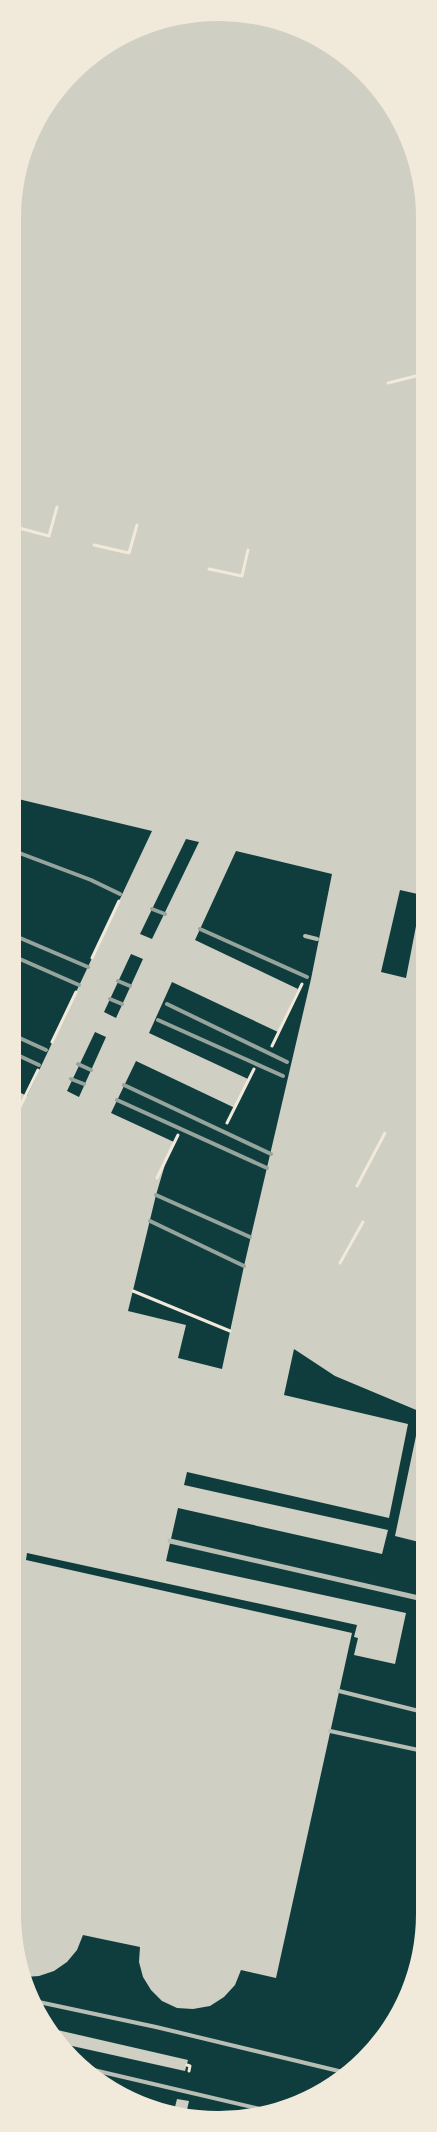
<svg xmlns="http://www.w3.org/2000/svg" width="437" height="2132" font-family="Literata,serif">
<rect width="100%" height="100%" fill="#0f3d3e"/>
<g fill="#cfcfc3" fill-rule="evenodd">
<path d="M245 14 310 34 364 73 403 128 424 205 423 1543 395 1536 421 1412 335 1376 294 1349 284 1395 408 1424 389 1518 187 1472 184 1485 388 1530 382 1554 178 1508 166 1561 406 1613 395 1664 354 1655 358 1638 354 1637 357 1625 27 1553 26 1560 352 1633 276 1978 241 1970 235 1985 224 1997 210 2006 193 2009 177 2008 162 2001 151 1990 143 1977 139 1962 140 1947 97 1938 83 1935 77 1950 67 1962 54 1971 39 1976 25 1977 12 1914 13 1617 16 1604 13 1603V1089L27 1096 152 831 14 798V192L40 116 93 55 165 20ZM186 839 199 842 152 939 140 934ZM236 851 332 874 311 979 244 1266 222 1369 178 1358 186 1325 128 1311 156 1195 166 1161 174 1142 111 1113 136 1061 235 1108 248 1079 149 1033 172 982 278 1032 298 989 195 940ZM400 890 422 895 406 978 381 972ZM131 954 143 959 116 1018 104 1012ZM95 1032 106 1037 79 1097 67 1091Z"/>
<path d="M53 2029 188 2060 185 2071 63 2044Z"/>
<path d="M177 2099 189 2101 186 2114 174 2111Z"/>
</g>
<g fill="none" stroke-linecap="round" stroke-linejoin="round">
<g stroke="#f1e9da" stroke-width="3">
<path d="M388 383 424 374"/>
<path d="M19 528 49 536 57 507"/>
<path d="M94 545 129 553 137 525"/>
<path d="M209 569 242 576 248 550"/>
<path d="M92 958 119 901"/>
<path d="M52 1042 76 992"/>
<path d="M272 1046 302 984"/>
<path d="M15 1117 38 1070"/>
<path d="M227 1123 254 1069"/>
<path d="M157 1178 178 1135"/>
<path d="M357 1186 385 1133"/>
<path d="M340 1263 363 1222"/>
<path d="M133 1291 230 1331"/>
<path d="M187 2065 190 2066 189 2071"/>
</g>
<g stroke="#b8beb3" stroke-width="4">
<path d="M305 936 317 939"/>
<path d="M339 1691 423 1712"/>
<path d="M330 1731 423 1751"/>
<path d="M34 2001 156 2027 347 2073"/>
<path d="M85 2068 269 2111"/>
</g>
<path stroke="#b8beb3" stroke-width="5" d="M170 1541 423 1599"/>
<g stroke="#97a49c" stroke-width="4">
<path d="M14 851 91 880 120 894"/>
<path d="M152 909 165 914"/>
<path d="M200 929 307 977"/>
<path d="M13 935 88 967"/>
<path d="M13 956 79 985"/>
<path d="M118 981 130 986"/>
<path d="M110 999 122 1004"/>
<path d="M167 1004 287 1062"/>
<path d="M158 1020 283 1076"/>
<path d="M13 1035 46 1050"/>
<path d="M13 1053 39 1065"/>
<path d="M78 1064 91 1070"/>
<path d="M71 1079 84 1084"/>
<path d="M124 1085 271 1154"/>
<path d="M117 1100 267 1168"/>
<path d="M156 1195 250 1237"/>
<path d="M150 1221 244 1266"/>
</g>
</g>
<path d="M0 0H437V2132H0ZM218 21H219A197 197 0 0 1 416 218V1914A197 197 0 0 1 219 2111H218A197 197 0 0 1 21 1914V218A197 197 0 0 1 218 21Z" fill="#f1e9da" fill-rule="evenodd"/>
</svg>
